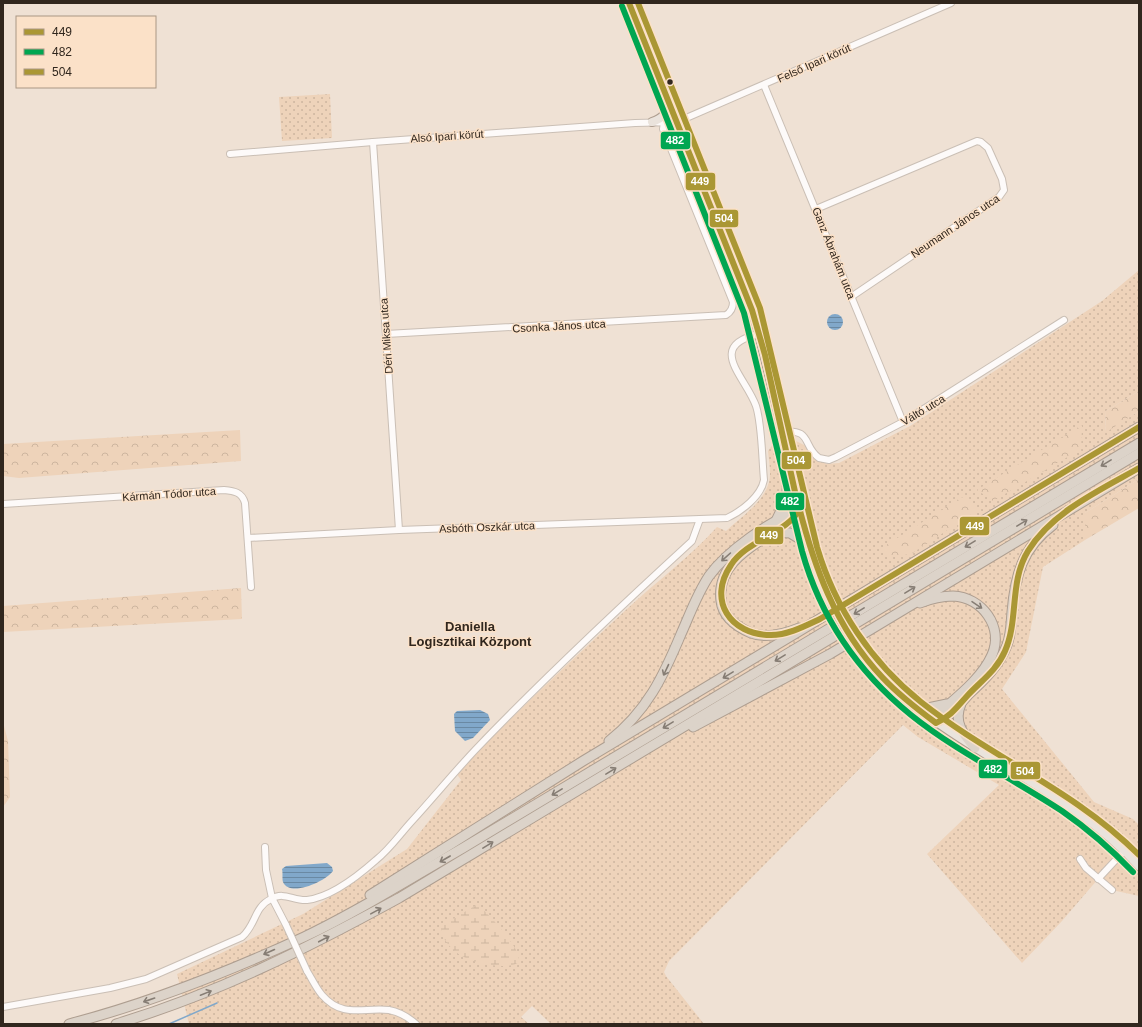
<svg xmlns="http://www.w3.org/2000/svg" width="1142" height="1027" font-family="Helvetica,sans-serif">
<defs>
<pattern id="green-dots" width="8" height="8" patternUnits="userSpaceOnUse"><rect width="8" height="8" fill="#eed3ba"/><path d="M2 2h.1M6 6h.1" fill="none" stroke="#cdb59f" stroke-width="1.8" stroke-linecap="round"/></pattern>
<pattern id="forest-crowns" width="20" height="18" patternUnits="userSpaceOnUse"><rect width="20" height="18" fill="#eed3ba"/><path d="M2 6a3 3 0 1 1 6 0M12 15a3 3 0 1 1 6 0" fill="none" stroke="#cdb59f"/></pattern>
<pattern id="wetland-marsh" width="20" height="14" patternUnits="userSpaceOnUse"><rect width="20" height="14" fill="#eed3ba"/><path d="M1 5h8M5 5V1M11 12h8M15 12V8" fill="none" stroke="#cdb59f"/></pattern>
<pattern id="water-rules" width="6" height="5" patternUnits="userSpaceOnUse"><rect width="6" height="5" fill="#81a8ca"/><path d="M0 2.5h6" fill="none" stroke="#6a89a3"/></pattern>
</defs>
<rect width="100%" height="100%" fill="#efe1d4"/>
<g fill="url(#green-dots)">
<path d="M330 94 332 138 282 141 279 97Z"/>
<path d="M1139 270V391L1106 411 1105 432 1139 411V479L1085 513V540L1043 567 1026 652 1002 689 1094 802 1133 819 1139 825V837L1137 840 1139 843V896L1112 890 1098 879 1062 921 1022 963 927 854 999 785 918 737 903 725 669 961 664 972 666 976 704 1024H551L532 1006 521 1017 529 1024H189L177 974 303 914 407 849 461 780 456 773C512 717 569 662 627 609 657 581 690 557 717 527L726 531C740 518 762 503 768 485 772 475 769 462 768 451L773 444 790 438 806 446 813 457 827 464 839 463 910 426 1102 301Z"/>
</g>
<g fill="url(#forest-crowns)">
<path d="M1139 391V411L1105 433 1106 411Z"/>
<path d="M1082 425 1081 449 993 501 977 490Z"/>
<path d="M240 430 241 461 19 478 3 476V444Z"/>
<path d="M1139 479V508L1085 540V513Z"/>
<path d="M962 497 978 510 911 554 888 557 880 549Z"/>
<path d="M241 588 242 619 3 632V606Z"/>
<path d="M3 722 8 741 10 797 3 807Z"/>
</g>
<path fill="url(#wetland-marsh)" d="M478 904C489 916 521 947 519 962 508 971 473 963 462 956 452 950 440 938 441 926Z"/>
<g fill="url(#water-rules)">
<circle cx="835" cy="322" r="8"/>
<path d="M480 710 488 714 490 720 473 738 465 741 455 731 454 714 457 711Z"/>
<path d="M327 863 332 867 333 871C326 881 290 898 283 882 282 879 283 873 282 869L286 866Z"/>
</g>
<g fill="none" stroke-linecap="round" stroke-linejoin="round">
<path stroke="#81a8ca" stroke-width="1.5" d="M169 1024 217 1003"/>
<defs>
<g id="minor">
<path d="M764 85 903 422"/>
<path d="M373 142 399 530"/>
<path d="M230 154 373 142 635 123 677 122 951 3"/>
<path d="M816 209 977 141 981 142 988 148 1002 179 1004 190 999 197 851 297"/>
<path d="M386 334 726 315C731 312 733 308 733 302L663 129 664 122"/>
<path d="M781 432C813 428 802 446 819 458L829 460 836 457 903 422 1064 320"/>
<path d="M3 504 224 490C234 491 242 492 245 503L251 587"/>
<path d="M248 538 399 530 727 518C742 511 761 496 764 480 762 460 762 424 756 406 746 377 705 346 759 334"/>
<path d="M265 847 266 870 272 898 286 925"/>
<path d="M1080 859 1086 868 1112 890"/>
<path d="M1098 879 1125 850"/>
<path d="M307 971C312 979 316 988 322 995 343 1019 363 1007 389 1010 400 1012 408 1017 416 1024"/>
<path d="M3 1007 110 988 146 979 242 937C256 925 254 907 271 899 284 891 293 901 307 900 332 897 358 876 376 860 390 849 400 834 412 821 434 797 455 771 478 747 546 676 619 608 692 541L700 519"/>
</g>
<g id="major">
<path d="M629 3 752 310C770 370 781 432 796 493 804 528 812 562 826 595"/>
<path d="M652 122C664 118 667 113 668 101"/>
<path d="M861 652C938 749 1058 777 1139 866"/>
</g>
<g id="highway">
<path d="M798 513C794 520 785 524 779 528 753 546 716 563 721 601 723 618 737 627 751 633 766 639 784 634 799 628"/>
<path d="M776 521 786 500 789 471"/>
<path d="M774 532 790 533 808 544"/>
<path d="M920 603C930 599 941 596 953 596 982 597 1004 627 992 655 982 678 957 697 939 713L935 722"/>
<path d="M961 704C953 722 963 734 975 748"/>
<path d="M912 705 928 708 947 704"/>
<path d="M936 723C949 718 959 705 968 695 984 680 999 666 1007 645 1011 635 1011 623 1012 612 1015 576 1022 548 1053 525"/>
<path d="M693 727 830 654 1139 468"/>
<path d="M609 741C647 711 663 677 681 634 690 614 697 594 709 576 727 551 770 521 799 510"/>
<path d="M370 895 583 761 1139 427"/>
<path d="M69 1024C150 1003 228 972 304 937 359 911 411 878 463 848L1139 443"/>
<path d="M116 1024C218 993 306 949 399 898L1139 453"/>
</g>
</defs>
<use href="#minor" stroke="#cabfb5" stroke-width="8"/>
<use href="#major" stroke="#ae9e90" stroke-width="10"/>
<use href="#highway" stroke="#ae9e90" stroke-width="11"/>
<use href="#minor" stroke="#fdfaf9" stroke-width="6"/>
<use href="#major" stroke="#eae3dc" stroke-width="8"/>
<use href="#highway" stroke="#dcd3c9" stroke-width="9"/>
<defs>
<path id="minor-bridge" d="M286 925 307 971"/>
<path id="major-bridge" d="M826 595 848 633 861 652"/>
</defs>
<use href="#minor-bridge" stroke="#cabfb5" stroke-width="8" stroke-linecap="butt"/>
<use href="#major-bridge" stroke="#ae9e90" stroke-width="10" stroke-linecap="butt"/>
<use href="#minor-bridge" stroke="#fdfaf9" stroke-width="6"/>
<use href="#major-bridge" stroke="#eae3dc" stroke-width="8"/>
<defs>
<g id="bus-1">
<path d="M629 3 752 310 765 355 799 510C788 532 746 541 731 565 707 600 730 635 771 635 788 635 805 626 820 619L1139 427"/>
<path d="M797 499C813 564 835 628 883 678 899 695 917 709 936 723 950 717 958 706 968 695 981 681 997 670 1005 651 1019 619 1009 582 1028 551 1052 512 1100 490 1139 468"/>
</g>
<path id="bus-2" d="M622 6 744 313 802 551C820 616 858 672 911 715 957 752 1012 778 1062 811 1088 829 1111 849 1133 872"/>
<path id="bus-3" d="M638 3 760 308 817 547C835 608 871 662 921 702 992 758 1074 790 1139 855"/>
</defs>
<use href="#bus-1" stroke="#fbe1c8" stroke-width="9"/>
<use href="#bus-2" stroke="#fbe1c8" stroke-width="9"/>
<use href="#bus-3" stroke="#fbe1c8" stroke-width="9"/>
<use href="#bus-1" stroke="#aa9734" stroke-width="6"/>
<use href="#bus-2" stroke="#00a651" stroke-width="6"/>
<use href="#bus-3" stroke="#aa9734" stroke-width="6"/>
</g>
<defs><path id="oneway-shaft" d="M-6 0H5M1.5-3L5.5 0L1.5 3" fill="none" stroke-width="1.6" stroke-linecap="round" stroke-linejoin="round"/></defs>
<g stroke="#867d74">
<use href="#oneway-shaft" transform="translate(1106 463) rotate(149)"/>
<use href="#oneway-shaft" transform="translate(1022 523) rotate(-31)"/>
<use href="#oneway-shaft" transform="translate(970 544) rotate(149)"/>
<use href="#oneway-shaft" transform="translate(726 557) rotate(138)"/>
<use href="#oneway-shaft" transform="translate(910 590) rotate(-31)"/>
<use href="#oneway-shaft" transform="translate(977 605) rotate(34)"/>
<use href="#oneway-shaft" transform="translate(859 611) rotate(149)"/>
<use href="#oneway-shaft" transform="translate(780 658) rotate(149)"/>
<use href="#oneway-shaft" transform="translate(666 670) rotate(115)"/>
<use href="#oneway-shaft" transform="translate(728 675) rotate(149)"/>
<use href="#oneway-shaft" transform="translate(668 725) rotate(149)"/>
<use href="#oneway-shaft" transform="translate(611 771) rotate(-31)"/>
<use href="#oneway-shaft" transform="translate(557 792) rotate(149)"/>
<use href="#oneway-shaft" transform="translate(488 845) rotate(-31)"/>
<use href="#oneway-shaft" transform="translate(445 859) rotate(150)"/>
<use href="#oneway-shaft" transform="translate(376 911) rotate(-29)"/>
<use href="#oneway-shaft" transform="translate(324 939) rotate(-28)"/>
<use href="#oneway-shaft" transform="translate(269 952) rotate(156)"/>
<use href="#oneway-shaft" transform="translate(206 993) rotate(-22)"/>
<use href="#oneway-shaft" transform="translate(149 1000) rotate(161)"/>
</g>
<circle fill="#31271e" stroke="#fbe1c8" stroke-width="1.5" cx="670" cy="82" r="3.5"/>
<g text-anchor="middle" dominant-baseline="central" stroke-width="3" stroke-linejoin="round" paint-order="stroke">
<g font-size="11" fill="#31271e" stroke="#fbe1c8">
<text transform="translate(814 63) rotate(-24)">Felső Ipari körút</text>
<text transform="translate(447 136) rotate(-4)">Alsó Ipari körút</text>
<text transform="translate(955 226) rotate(-34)">Neumann János utca</text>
<text transform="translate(834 253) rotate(68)">Ganz Ábrahám utca</text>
<text transform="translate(559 326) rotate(-3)">Csonka János utca</text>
<text transform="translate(386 336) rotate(-94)">Déri Miksa utca</text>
<text transform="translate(923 410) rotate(-31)">Váltó utca</text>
<text transform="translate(169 494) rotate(-4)">Kármán Tódor utca</text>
<text transform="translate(487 527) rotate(-2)">Asbóth Oszkár utca</text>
</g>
<g font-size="13" font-weight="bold" fill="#31271e" stroke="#fbe1c8">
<text x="470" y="626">Daniella<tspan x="470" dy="15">Logisztikai Központ</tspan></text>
</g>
</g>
<g stroke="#fbe1c8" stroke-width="1.5">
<rect x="660" y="131" width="31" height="19" rx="4" fill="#00a651"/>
<rect x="685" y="172" width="31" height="19" rx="4" fill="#aa9734"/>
<rect x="709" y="209" width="30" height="19" rx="4" fill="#aa9734"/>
<rect x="781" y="451" width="31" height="19" rx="4" fill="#aa9734"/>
<rect x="775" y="492" width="30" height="19" rx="4" fill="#00a651"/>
<rect x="959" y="516" width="31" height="20" rx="4" fill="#aa9734"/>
<rect x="754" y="526" width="30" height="19" rx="4" fill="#aa9734"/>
<rect x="978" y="759" width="30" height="20" rx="4" fill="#00a651"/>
<rect x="1010" y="761" width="31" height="19" rx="4" fill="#aa9734"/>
</g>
<g font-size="11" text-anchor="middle" font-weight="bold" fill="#fff">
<text x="675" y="144">482</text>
<text x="700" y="185">449</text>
<text x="724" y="222">504</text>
<text x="796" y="464">504</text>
<text x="790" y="505">482</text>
<text x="975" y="530">449</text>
<text x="769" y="539">449</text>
<text x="993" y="773">482</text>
<text x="1025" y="775">504</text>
</g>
<rect width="1142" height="1027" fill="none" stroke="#31271e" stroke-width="8"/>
<rect x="16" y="16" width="140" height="72" fill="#fbe1c8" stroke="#aa9784"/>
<rect x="24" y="29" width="20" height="6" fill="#aa9734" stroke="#aa9784"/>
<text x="52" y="36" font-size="12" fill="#31271e">449</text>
<rect x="24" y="49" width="20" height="6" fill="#00a651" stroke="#aa9784"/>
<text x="52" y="56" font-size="12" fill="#31271e">482</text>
<rect x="24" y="69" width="20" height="6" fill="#aa9734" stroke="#aa9784"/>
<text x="52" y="76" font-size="12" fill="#31271e">504</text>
</svg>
